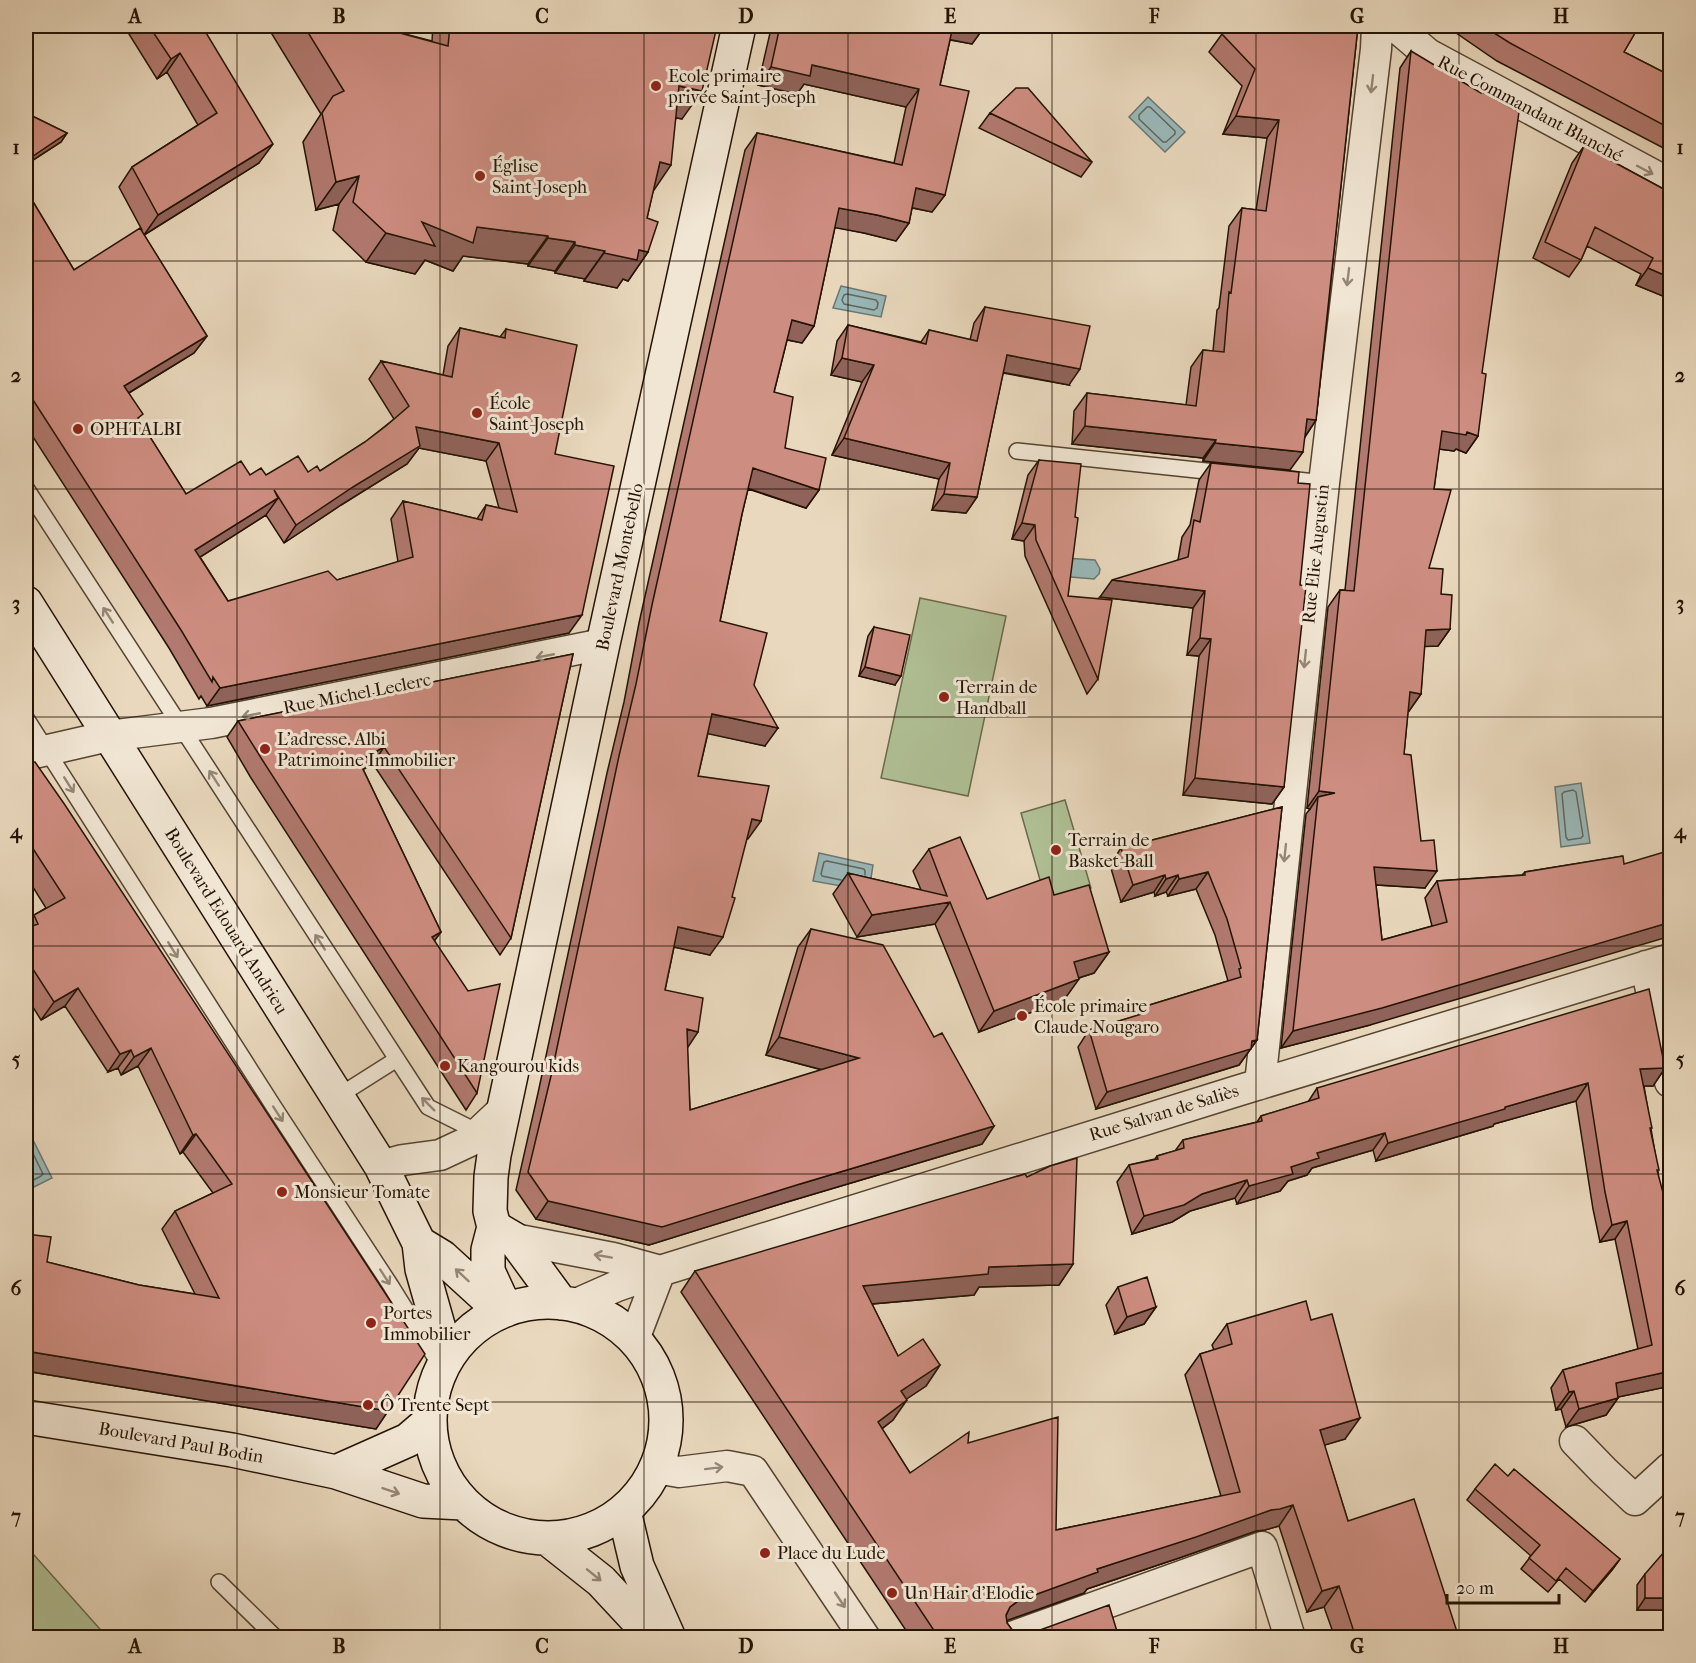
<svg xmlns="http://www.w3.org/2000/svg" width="1696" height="1663" font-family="'IM FELL French Canon',serif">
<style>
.green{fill:#b0c096;stroke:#6a6a4d;stroke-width:1.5}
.water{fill:#9ab8b9;stroke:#6b7671;stroke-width:1.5}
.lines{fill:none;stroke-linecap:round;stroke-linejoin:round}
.shore{stroke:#5f665e;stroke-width:1.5}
.service-casing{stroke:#554432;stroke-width:18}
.minor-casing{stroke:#554432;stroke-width:33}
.secondary-casing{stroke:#241304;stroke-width:36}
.service{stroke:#f1e6d4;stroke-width:15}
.minor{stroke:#f1e6d4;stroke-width:30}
.secondary{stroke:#f1e6d4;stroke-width:33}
.wall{fill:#b1796f;stroke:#241304;stroke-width:1.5;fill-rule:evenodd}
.shaded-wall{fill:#90635a;stroke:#241304;stroke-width:1.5}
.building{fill:#ce8d81;stroke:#241304;stroke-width:1.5;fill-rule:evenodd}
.oneway{stroke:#958776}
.grid{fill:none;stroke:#241304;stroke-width:1.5;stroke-opacity:0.55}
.poi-dot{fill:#8f2418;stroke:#f1e6d4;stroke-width:2}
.labels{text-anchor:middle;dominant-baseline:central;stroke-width:6;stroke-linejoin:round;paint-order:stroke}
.poi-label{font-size:18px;fill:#241304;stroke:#f1e6d4;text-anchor:start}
.street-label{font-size:18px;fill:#241304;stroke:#f1e6d4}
.neatline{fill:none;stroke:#241304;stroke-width:2}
.grid-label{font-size:20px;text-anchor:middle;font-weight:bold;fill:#241304}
</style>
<rect width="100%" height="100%" fill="#e9d8bd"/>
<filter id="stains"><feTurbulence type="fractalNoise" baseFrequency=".00333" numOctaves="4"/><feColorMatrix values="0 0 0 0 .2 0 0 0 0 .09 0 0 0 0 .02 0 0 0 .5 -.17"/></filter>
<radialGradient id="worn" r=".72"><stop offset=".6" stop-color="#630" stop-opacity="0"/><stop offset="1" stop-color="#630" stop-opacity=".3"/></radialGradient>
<path class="green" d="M920 598 1006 616 968 796 881 778Z
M1065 800 1091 888 1046 901 1021 813Z
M26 1546 107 1637H26Z"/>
<path class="water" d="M1148 97 1185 132 1165 152 1129 117Z
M841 286 886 296 881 317 833 308Z
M1049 557 1095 560 1100 569 1099 574 1094 579 1047 575Z
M1581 783 1590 843 1561 847 1555 787Z
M819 853 873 865 869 891 813 881Z
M26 1128H27L52 1178 26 1191Z"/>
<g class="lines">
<path class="shore" d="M1147 107H1150L1175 131V134L1166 142H1163L1139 119V115Z
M847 294 876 300 878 303 877 308 874 310 844 304 842 300 844 295Z
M1573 790 1576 792 1583 836 1581 838 1568 840 1566 837 1562 794 1564 792Z
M841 880 822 876 821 874 824 862 827 861 864 869 865 871V875
M26 1139 43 1174 41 1176 26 1184"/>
<g class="service-casing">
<path id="service" d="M1017 451 1225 473
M1279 478 1324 483
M26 488 428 1107 478 1132
M26 718 274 1107 391 1286 435 1357
M337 1097 397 1059
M219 1582 276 1638"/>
</g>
<g class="minor-casing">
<path id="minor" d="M1395 26 1428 54 1670 184
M26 755 109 736 211 723 603 644
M1646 966 1670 1082
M1260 1084 1324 483 1376 49 1377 26
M381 1166 403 1160 440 1155 470 1141 505 1108
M514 1239 613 1258 660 1271
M574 1305 617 1286 660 1271 1237 1091 1670 959
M634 1339 660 1271
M1575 1441 1604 1471 1635 1500 1670 1468
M656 1468 679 1472 727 1466 753 1471 865 1638
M1009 1638 1262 1547 1290 1638"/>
</g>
<g class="secondary-casing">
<path id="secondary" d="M26 603 381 1166 419 1243 422 1269 447 1357
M494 1227 514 1239 561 1303
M419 1243 442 1257 500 1310
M430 1420a118 118 0 1 1 236 0a118 118 0 1 1-236 0Z
M506 1310 488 1271V1250L494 1227 490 1211 491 1177 494 1155 603 644 739 26
M26 1417 232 1450 336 1472 423 1501 463 1503
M336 1472 408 1440 429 1422
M624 1511 637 1566 669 1638
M548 1539 601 1581 654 1638"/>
</g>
<use href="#service" class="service"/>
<use href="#minor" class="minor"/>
<use href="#secondary" class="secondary"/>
</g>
<path class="wall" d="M106 26H210L204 31 259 163 144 235 207 336 194 353 129 393 139 420 186 494 250 475H266L320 471 365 442 394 419 369 379 381 361 443 375 448 346 460 328 500 337 506 329 555 454 569 633 207 706 201 696 199 699 169 648 26 426V190L74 270 142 230 119 187 132 167 198 125 167 72 157 79 124 26 109 32ZM419 448 486 461 499 508 486 505 477 519 403 501 391 519 398 562 337 580 228 601 200 557 266 515 284 543 341 505 407 464Z
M267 26H374L432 41 433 26H717L682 119 676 118 653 191 647 218 648 252 628 281 623 279 617 288 584 281 585 279 555 273V271L528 266V264L463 256 453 271 425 260 415 274 366 262 333 230 339 204 316 210 303 142 321 114Z
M775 26H818L825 27V26H985L972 44 950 40 940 85 945 195 932 212 912 208 909 223 896 241 864 233 835 227 814 326 802 343 787 340 774 392 785 448 819 490 806 508 748 489 742 514 720 621 754 685 765 746 708 733 698 776 748 839 747 838 710 955 674 947 665 990 687 1047 690 1110 822 1070 766 1055 798 947 811 929 934 1037 994 1126 982 1144 787 1202 649 1245 536 1219 516 1190 538 1093 607 773 624 702 639 623 745 150 757 133 894 163 906 107 804 84 797 94 758 85 770 33Z
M1229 26H1358L1316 420 1305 437 1290 470 1203 461V458L1072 444 1074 411 1087 393 1186 405 1191 367 1203 350 1213 351 1217 310 1219 308 1229 226 1242 208 1256 210 1267 138 1223 134 1242 86 1209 52 1222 34 1230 26Z
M1446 26H1639L1624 52 1671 76V152L1497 61Z
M1411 51 1482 373 1478 436 1466 453 1456 449 1454 451 1439 449 1434 489 1429 568 1441 594 1450 629 1438 646H1424L1421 694 1409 711 1408 710 1404 754 1425 888 1376 885 1382 940 1432 926 1425 898 1437 881 1522 875 1525 872 1623 856 1370 1025 1281 1048 1306 814 1310 809 1307 808 1328 607 1340 590H1345L1400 68Z
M26 113 67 133 61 142 27 164 26 162Z
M990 113 1092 162 1081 177 979 128Z
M1584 146 1671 193 1670 299 1636 285 1641 274 1587 246 1581 260 1569 277 1533 258 1572 163Z
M985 307 1069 385 1003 373 977 497 966 513 932 510 939 479 832 455 862 382 831 375 837 341 848 325 921 342 929 330 970 340 974 323Z
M1039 460 1075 517 1068 596 1098 679 1087 694 1025 556 1024 541 1012 539 1028 475Z
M1211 463 1298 483 1300 585 1284 787 1272 804 1183 795 1199 656 1187 655 1193 608 1100 597 1178 560 1182 537 1190 525 1199 480Z
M874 627 895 685 859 676 868 636Z
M573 654 511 938 500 955 373 764 363 769 441 932 434 941 477 1093 466 1110 251 778 227 737 238 721Z
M26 749 388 1411 376 1429 26 1371V1234L47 1262 139 1285 195 1294 162 1229 175 1211 213 1193 183 1152 180 1154 138 1066 121 1075 118 1068 108 1072 65 1006 41 1020 26 996V927L34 915 46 908 26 876Z
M1282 807 1257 1040 1239 1065 1096 1109 1078 1047 1089 1030 1136 1016 1143 1007 1228 981 1215 935 1196 889 1168 896 1166 892 1155 896 1154 892 1121 902 1110 865 1121 848Z
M929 849 987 899 1054 895 1109 952 1094 973 1079 978 1064 1000 979 1032 935 924 857 937 833 894 848 873 921 890 913 871Z
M1665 1068 1653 1086H1644L1658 1171 1671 1386 1618 1397V1398L1606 1415 1566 1427 1561 1409 1556 1410 1551 1388 1563 1370 1638 1349 1615 1239 1600 1242 1593 1209 1576 1101 1494 1124 1493 1126 1376 1161 1373 1150 1312 1168 1307 1175 1288 1181 1280 1191 1237 1204 1235 1198 1190 1211 1172 1222 1132 1234 1117 1182 1129 1165 1155 1159 1157 1156 1175 1151 1183 1140 1257 1122 1261 1116 1308 1102 1317 1088Z
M1073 1264 1059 1285 979 1287 974 1295 872 1304 898 1356 940 1365 926 1386 906 1399 893 1420 882 1429 910 1473 968 1443 1056 1530 1221 1496 1185 1375 1200 1354 1214 1350 1212 1345 1227 1324 1345 1439 1324 1445 1348 1521 1459 1638H1335L1324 1607 1307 1612 1279 1526 1265 1530 1256 1531 1182 1557 1087 1589 1084 1593 1007 1620V1623L1013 1631 1021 1634 1119 1638H911L681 1292 695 1271Z
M1118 1287 1156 1307 1144 1324 1115 1334 1106 1305Z
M1508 1476 1620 1559 1612 1570 1585 1602 1559 1579 1548 1592 1521 1569 1531 1556 1467 1500 1475 1489Z
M1645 1574 1671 1610H1637V1585Z"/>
<path class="shaded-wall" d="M113 26H124L109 32Z
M202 26H210L187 45Z
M951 26H985L972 44 942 38Z
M180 53 167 72 157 79 171 59Z
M812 65 919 89 906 107 804 84 797 94 758 85 771 67Z
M679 86 702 91 682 119 659 114Z
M1236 116 1279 120 1267 138 1223 134Z
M67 133 61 142 27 164 33 156Z
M273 144 259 163 144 235 158 215Z
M660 162 671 165 652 193Z
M359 176 339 204 316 210 336 182Z
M916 188 945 195 932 212 904 206Z
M839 208 877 215 909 223 896 241 864 233 826 226Z
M422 222 477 227 548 236 528 264 463 256 453 271 425 260 415 274 366 262 386 233Z
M548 238 575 242 555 271 528 266Z
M575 245 605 251 585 279 555 273Z
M639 250 648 252 628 281 623 279 617 288 584 281 604 253Z
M1648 268 1671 278 1670 299 1636 285Z
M792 320 814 326 802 343 779 338Z
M207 336 194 353 112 403 124 386Z
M1007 355 1080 369 1069 385 996 371Z
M842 358 874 365 862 382 831 375Z
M1307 419 1316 420 1304 438Z
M1085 426 1216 440 1203 458 1072 444Z
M416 427 499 443 486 461 419 448 407 464 341 505 284 543 296 525Z
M1442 431 1467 432 1478 436 1466 453 1456 449 1454 451 1430 448Z
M844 438 950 463 939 479 832 455Z
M1215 443 1303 452 1290 470 1203 461Z
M753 468 819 490 806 508 741 486Z
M944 494 977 497 966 513 932 510Z
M278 498 266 515 183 568 195 550Z
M1022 523 1035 525 1024 541 1012 539Z
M1112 580 1205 591 1193 608 1100 597Z
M582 615 569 633 207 706 220 688Z
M1450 629 1438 646 1414 647 1426 630Z
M1200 638 1211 639 1199 656 1187 655Z
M865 667 901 676 895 685 859 676Z
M1410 692 1421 694 1409 711 1398 709Z
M712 714 778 728 765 746 700 732Z
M384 747 373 764 348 778 359 761Z
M1195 778 1284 787 1272 804 1183 795Z
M1319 791 1335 793 1318 797 1310 809 1307 808Z
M752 819 761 821 748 839 739 837Z
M32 847 26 856V851Z
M1374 867 1437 871 1425 888 1362 884Z
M1208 872 1196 889 1168 896 1179 879Z
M1165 875 1154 892 1121 902 1133 885Z
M1178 875 1166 892 1155 896 1166 879Z
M950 902 935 924 857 937 872 915Z
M1671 922V936L1370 1025 1281 1048 1293 1031Z
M678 927 723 937 710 955 665 945Z
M441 932 429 948 432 937Z
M1109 952 1094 973 1059 984 1074 962Z
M1079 979 1064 1000 979 1032 994 1011Z
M78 988 65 1006 41 1020 54 1002Z
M687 1029 698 1032 686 1050Z
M779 1037 859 1058 846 1076 766 1055Z
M1257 1040 1239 1065 1096 1109 1107 1092Z
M151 1048 138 1066 121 1075 134 1057Z
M131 1050 118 1068 108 1072 120 1054Z
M1665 1068 1653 1086H1628L1640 1069Z
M1588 1083 1576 1101 1494 1124 1493 1126 1376 1161 1388 1143 1505 1107Z
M994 1126 982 1144 787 1202 649 1245 536 1219 548 1201 800 1184Z
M1385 1133 1373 1150 1312 1168 1307 1175 1288 1181 1280 1191 1237 1204 1249 1186 1291 1167 1317 1153Z
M196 1134 183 1152 180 1154 193 1135Z
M1247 1180 1235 1198 1190 1211 1172 1222 1132 1234 1144 1216 1202 1194Z
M1627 1221 1615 1239 1600 1242 1612 1225Z
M1073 1264 1059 1285 979 1287 974 1295 848 1306 863 1286 989 1267Z
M1156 1307 1144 1324 1115 1334 1127 1317Z
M26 1351 388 1411 376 1429 26 1371Z
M940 1365 926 1386 887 1412 901 1391Z
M1671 1371V1386L1604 1400 1616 1383Z
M1574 1391 1561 1409 1556 1410 1569 1392Z
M1618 1398 1606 1415 1566 1427 1579 1409Z
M907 1400 893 1420 863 1443 878 1422Z
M1360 1418 1345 1439 1305 1451 1320 1430Z
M1293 1505 1279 1526 1265 1530 1256 1531 1182 1557 1087 1589 1084 1593 1003 1622 1010 1607 1018 1601 1097 1569 1271 1510Z
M1620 1559 1612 1570 1585 1602 1593 1591Z
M1339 1586 1324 1607 1307 1612 1322 1591Z
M1645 1598H1671V1610H1637Z"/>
<path class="building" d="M149 26H202L273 144 158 215 132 167 217 113 180 53 171 59Z
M304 26H374L448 46 450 26H717L702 91 679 86 671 165 660 162 647 218 658 222 648 252 639 250 637 260 604 253 605 251 575 245V242L548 238V236L477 227 473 243 422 222 435 246 386 233 353 202 359 176 336 182 322 113 333 96 344 91Z
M780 26H818L833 30 834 26H953L940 85 969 91 945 195 916 188 909 223 877 215 839 208 814 326 792 320 774 392 793 397 785 448 826 458 819 490 753 468 742 514 720 621 767 633 754 685 778 728 712 714 698 776 769 786 761 821 752 819 732 897 735 898 723 937 678 927 665 990 703 998 698 1032 687 1029 690 1110 859 1058 779 1037 811 929 883 945 934 1037 942 1033 994 1126 800 1184 662 1227 548 1201 528 1172 551 1076 619 756 636 684 652 605 757 133 902 165 919 89 812 65 810 76 771 67Z
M1231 26H1358L1316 420 1307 419 1303 452 1215 443 1216 440 1085 426 1087 393 1196 406 1203 350 1224 352 1229 292 1231 293 1242 208 1266 211 1279 120 1236 116 1255 69 1222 34Z
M1483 26H1639L1624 52 1671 76V129L1510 43Z
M1411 51 1481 93 1482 92 1519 112 1482 373 1486 374 1478 436 1467 432 1466 435 1442 431 1434 489 1451 490 1429 568 1443 569 1441 594 1452 595 1450 629 1426 630 1421 694 1410 692 1404 754 1411 755 1421 841 1434 840 1437 871 1374 867 1382 940 1447 922 1437 881 1525 875V872L1623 856 1624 864 1671 850V922L1382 1008 1293 1031 1318 797 1335 793 1319 791 1340 590 1354 591Z
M1016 88H1028L1092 162 990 113Z
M26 113 67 133 33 156 26 143Z
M1584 146 1671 193V278L1648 268 1653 258 1595 227 1581 260 1545 242Z
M26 190 74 270 140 228 207 336 124 386 143 414 138 418 186 494 241 461 250 475 261 468 266 475 298 456 308 472 317 466 320 471 365 442 386 426 409 406 381 361 452 377 460 328 505 338 506 329 577 345 555 454 614 466 582 615 220 688 213 677 212 682 181 630 26 389ZM416 427 499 443 517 512 486 505 482 520 403 501 413 557 337 580 328 571 228 601 195 550 278 498 274 490 296 525 353 487 420 446Z
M985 307 1090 326 1080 369 1007 355 977 497 944 494 950 463 844 438 874 365 842 358 848 325 926 344 929 330 977 341Z
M1039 460 1081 464 1075 517 1078 518 1068 596 1112 600 1098 679 1036 540 1035 525 1022 523Z
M1211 463 1299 472 1298 483 1310 484 1300 585 1306 586 1284 787 1195 778 1211 639 1200 638 1205 591 1112 580 1188 557 1194 520 1200 522Z
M874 627 910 635 901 676 865 667Z
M573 654 511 938 384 747 359 761 441 932 432 937 468 991 500 984 477 1093 263 761 238 721Z
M26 749 33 762H35L65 805 425 1354 388 1411 26 1351V1234L51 1237 47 1262 139 1285 219 1298 175 1211 232 1184 196 1134 193 1135 151 1048 134 1057 131 1050 120 1054 78 988 54 1002 29 963 26 949V928L38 924 34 915 65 898 32 847 26 851Z
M1282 807 1257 1040 1252 1041 1251 1049 1107 1092 1089 1030 1145 1013 1143 1007 1241 977 1239 969 1241 968 1227 919 1208 872 1179 879 1178 875 1166 879 1165 875 1133 885 1121 848Z
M960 837 987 899 1049 877 1054 895 1089 885 1109 952 1074 962 1079 979 994 1011 950 902 872 915 848 873 947 896 929 849Z
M1649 989 1665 1068 1640 1069 1652 1128H1650L1659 1170H1657L1671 1223V1371L1616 1383 1618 1398 1579 1409 1574 1391 1569 1392 1563 1370 1652 1345 1627 1221 1612 1225 1605 1192 1588 1083 1505 1107V1109L1388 1143 1385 1133 1317 1153 1319 1158 1291 1167 1293 1174 1249 1186 1247 1180 1202 1194 1184 1205 1144 1216 1129 1165 1158 1159 1157 1156 1184 1148 1183 1140 1262 1121 1261 1116 1319 1098 1317 1088Z
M1077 1158 1073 1264 989 1267 988 1274 863 1286 898 1356 923 1339 940 1365 901 1391 907 1400 878 1422 910 1473 969 1432 968 1443 1058 1417 1056 1530 1240 1492 1200 1354 1232 1344 1227 1324 1306 1301 1311 1320 1332 1314 1360 1418 1320 1430 1348 1521 1414 1499 1459 1638H1356L1339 1586 1322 1591 1293 1505 1280 1509 1271 1510 1196 1537 1097 1569 1098 1572 1018 1601 1010 1607 1006 1615 1007 1623 1013 1631 1021 1634H1029L1109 1605 1119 1638H939L695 1271 1025 1174 1027 1177 1050 1166Z
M1147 1277 1156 1307 1127 1317 1118 1287Z
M1495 1464 1508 1476 1514 1469 1620 1559 1593 1591 1566 1568 1556 1581 1529 1558 1540 1545 1475 1489Z
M1671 1544V1598H1645V1574Z
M1136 1632 1138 1638H1122Z"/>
<defs><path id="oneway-shaft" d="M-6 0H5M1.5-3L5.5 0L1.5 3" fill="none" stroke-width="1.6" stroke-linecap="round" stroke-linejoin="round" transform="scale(1.5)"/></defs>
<g class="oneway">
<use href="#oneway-shaft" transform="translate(1372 84) rotate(97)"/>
<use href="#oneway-shaft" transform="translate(1645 170) rotate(28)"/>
<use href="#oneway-shaft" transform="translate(1348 277) rotate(97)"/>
<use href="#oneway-shaft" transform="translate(108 615) rotate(-123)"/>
<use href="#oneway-shaft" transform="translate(545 656) rotate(169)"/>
<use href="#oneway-shaft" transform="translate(1305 659) rotate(96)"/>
<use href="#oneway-shaft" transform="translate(251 715) rotate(169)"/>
<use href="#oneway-shaft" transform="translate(214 778) rotate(-123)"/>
<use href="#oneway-shaft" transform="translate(69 785) rotate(58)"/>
<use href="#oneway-shaft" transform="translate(1285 853) rotate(96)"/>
<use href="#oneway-shaft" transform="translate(320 942) rotate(-123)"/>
<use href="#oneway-shaft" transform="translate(173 950) rotate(58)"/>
<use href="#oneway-shaft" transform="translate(428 1104) rotate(-135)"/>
<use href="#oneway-shaft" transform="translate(278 1114) rotate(57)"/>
<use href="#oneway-shaft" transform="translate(603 1256) rotate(-170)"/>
<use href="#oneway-shaft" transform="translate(462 1275) rotate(-137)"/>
<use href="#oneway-shaft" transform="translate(385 1277) rotate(57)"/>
<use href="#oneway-shaft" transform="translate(714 1468) rotate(-7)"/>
<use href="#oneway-shaft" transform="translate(391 1491) rotate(19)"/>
<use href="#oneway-shaft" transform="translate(594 1575) rotate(39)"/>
<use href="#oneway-shaft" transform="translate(840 1600) rotate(56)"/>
</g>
<path class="grid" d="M237 26V1638M440 26V1638M644 26V1638M848 26V1638M1052 26V1638M1256 26V1638M1459 26V1638M26 261H1670M26 489H1670M26 717H1670M26 946H1670M26 1174H1670M26 1402H1670"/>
<g class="poi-dot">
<circle cx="656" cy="86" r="6"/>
<circle cx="480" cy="176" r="6"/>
<circle cx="477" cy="413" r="6"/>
<circle cx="78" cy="429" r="6"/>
<circle cx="944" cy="697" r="6"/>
<circle cx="265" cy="749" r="6"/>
<circle cx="1056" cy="850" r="6"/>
<circle cx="1022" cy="1016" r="6"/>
<circle cx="445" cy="1066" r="6"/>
<circle cx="282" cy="1192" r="6"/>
<circle cx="371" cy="1323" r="6"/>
<circle cx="368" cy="1405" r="6"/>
<circle cx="765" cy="1553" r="6"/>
<circle cx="892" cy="1593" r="6"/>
</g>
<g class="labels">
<g class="poi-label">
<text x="668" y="76">Ecole primaire<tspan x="668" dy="21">privée Saint-Joseph</tspan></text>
<text x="492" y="166">Église<tspan x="492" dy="21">Saint-Joseph</tspan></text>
<text x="489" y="403">École<tspan x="489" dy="21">Saint-Joseph</tspan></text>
<text x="90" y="429">OPHTALBI</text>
<text x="956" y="687">Terrain de<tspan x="956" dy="21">Handball</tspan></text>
<text x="277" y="739">L'adresse. Albi<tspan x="277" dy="21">Patrimoine Immobilier</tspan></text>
<text x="1068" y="840">Terrain de<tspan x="1068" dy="21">Basket-Ball</tspan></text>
<text x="1034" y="1006">École primaire<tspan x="1034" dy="21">Claude Nougaro</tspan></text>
<text x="457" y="1066">Kangourou kids</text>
<text x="294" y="1192">Monsieur Tomate</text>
<text x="383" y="1313">Portes<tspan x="383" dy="21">Immobilier</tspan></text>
<text x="380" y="1405">Ô Trente Sept</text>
<text x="777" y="1553">Place du Lude</text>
<text x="904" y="1593">Un Hair d'Elodie</text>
</g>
<g class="street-label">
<text transform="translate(1530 109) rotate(28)">Rue Commandant Blanché</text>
<text transform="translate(1316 554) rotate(-84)">Rue Elie Augustin</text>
<text transform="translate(620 567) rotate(-78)">Boulevard Montebello</text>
<text transform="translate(357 694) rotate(-11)">Rue Michel Leclerc</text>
<text transform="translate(226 921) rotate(58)">Boulevard Edouard Andrieu</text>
<text transform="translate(1164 1113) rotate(-17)">Rue Salvan de Saliès</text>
<text transform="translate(181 1443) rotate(10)">Boulevard Paul Bodin</text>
</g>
</g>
<rect width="1696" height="1663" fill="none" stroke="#e9d8bd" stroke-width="66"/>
<path d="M1447 1594v9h112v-9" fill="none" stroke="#241304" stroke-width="3"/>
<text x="1456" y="1594" font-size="18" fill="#241304" stroke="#f1e6d4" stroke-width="4.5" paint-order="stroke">20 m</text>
<rect x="33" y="33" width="1630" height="1597" class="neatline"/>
<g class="grid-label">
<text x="135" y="23">A</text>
<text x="339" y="23">B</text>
<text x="542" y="23">C</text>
<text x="746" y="23">D</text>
<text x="950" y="23">E</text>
<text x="1154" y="23">F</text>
<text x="1357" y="23">G</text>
<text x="1561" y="23">H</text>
<text x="16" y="154">1</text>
<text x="1680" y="154">1</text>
<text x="16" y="382">2</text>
<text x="1680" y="382">2</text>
<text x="16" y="610">3</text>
<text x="1680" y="610">3</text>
<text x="16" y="838">4</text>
<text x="1680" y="838">4</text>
<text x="16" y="1066">5</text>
<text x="1680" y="1066">5</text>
<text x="16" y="1295">6</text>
<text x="1680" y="1295">6</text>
<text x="16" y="1523">7</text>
<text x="1680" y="1523">7</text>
<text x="135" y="1653">A</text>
<text x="339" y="1653">B</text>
<text x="542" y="1653">C</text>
<text x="746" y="1653">D</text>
<text x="950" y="1653">E</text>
<text x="1154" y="1653">F</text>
<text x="1357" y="1653">G</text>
<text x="1561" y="1653">H</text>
</g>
<rect width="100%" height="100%" filter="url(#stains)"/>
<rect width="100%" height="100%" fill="url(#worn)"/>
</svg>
